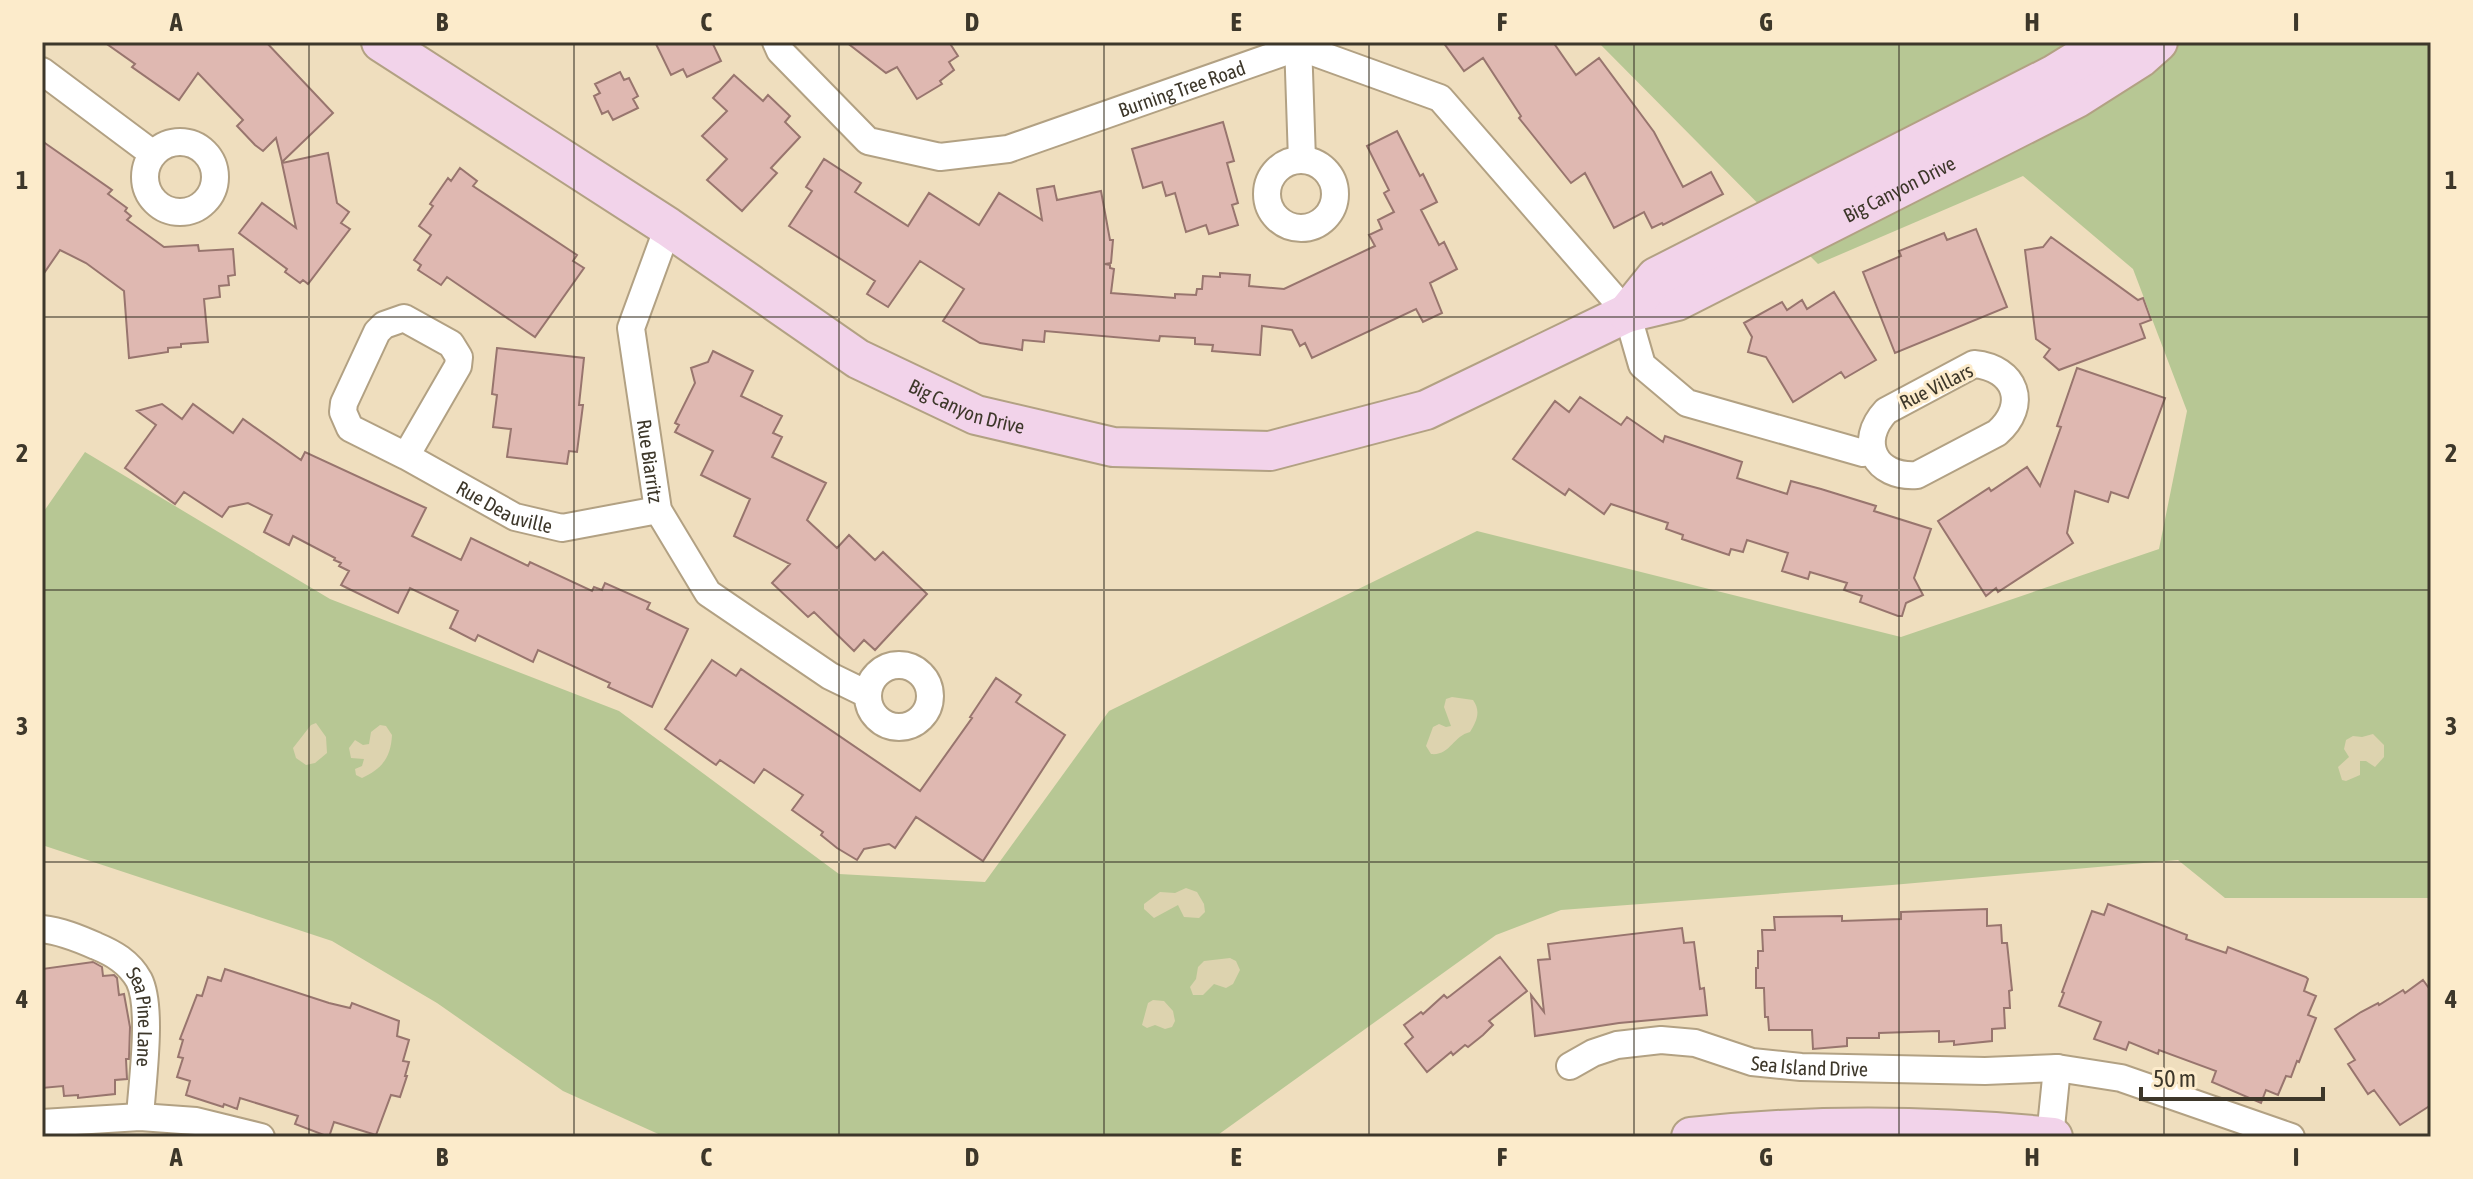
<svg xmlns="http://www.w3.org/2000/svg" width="2473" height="1179" font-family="'Asap Condensed',sans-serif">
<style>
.green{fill:#b7c794}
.sand{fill:#ddd3af}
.building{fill:#dfb8b1;stroke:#98756e;stroke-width:2}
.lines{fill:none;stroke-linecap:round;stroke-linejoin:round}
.street-casing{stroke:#b2a183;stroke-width:30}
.secondary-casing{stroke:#b2a183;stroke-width:42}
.street{stroke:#fff;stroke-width:26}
.secondary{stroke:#f2d3ea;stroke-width:38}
.grid{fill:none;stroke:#3d372a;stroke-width:2;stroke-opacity:0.55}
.labels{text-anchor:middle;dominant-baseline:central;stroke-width:6;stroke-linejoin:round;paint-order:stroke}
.street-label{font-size:20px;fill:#3d372a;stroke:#fcebcb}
.neatline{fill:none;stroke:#3d372a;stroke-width:3}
.grid-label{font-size:26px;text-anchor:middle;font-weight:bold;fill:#3d372a}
</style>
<rect width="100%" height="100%" fill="#efdebe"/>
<path class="green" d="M1598 42H2431V898H2225L2178 860 1892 885 1561 910 1496 935 1215 1137H665L563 1091 437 1003 332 941 42 845V514L85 452 330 599 619 711 839 874 985 882 1109 711 1477 531 1901 637 2159 549 2187 411 2133 269 2023 176 1818 264Z"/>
<path class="sand" d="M1452 697 1473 700C1481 711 1477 721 1470 732 1453 736 1450 756 1431 754L1426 746 1433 727 1439 724 1446 727 1451 726 1444 707 1446 699Z
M316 723 326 737 327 753 315 763 306 765 296 758 293 748 311 725Z
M380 725 386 726 392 735C391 757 382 769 362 778L356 775 355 769 362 766 364 759 351 758 349 748 355 740 363 745 369 744 371 732Z
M2373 734 2384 745V757L2375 767 2366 761H2360V775L2346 781 2342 780 2338 767 2349 757 2344 749 2346 740 2353 736 2362 737Z
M1186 888 1197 892 1204 904 1205 912 1199 918 1184 917 1178 905 1154 918 1144 909V904L1160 892 1175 893Z
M1230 958 1236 961 1240 970 1233 984 1226 988 1214 984 1203 995H1193L1190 987 1196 979 1198 967 1204 961Z
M1153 1000 1164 1001 1173 1011 1175 1021 1172 1027 1165 1029 1155 1025 1147 1028 1142 1025 1148 1003Z"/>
<path class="building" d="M104 42H266L333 113 282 162 276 138 263 151 255 145 237 126 243 120 198 73 179 100 132 67 135 64Z
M655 42H712L721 61 687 77 683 69 671 75Z
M846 42H949L958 56 949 62 954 70 940 81 942 84 917 99 897 67 886 73Z
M1443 42H1553L1576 75 1599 58 1654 132 1683 187 1711 172 1723 194 1663 225 1662 223 1652 228 1644 212 1614 228 1585 173 1571 183 1519 118 1521 116 1483 58 1464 71Z
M620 72 624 80 629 78 638 96 633 99 638 108 613 120 608 111 602 114 594 96 600 93 595 84Z
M734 75 763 101 768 95 790 116 785 122 800 137 771 168 777 173 742 211 707 180 727 159 702 136 727 111 713 98Z
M1223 122 1234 161 1227 163 1238 203 1232 205 1238 225 1209 234 1206 225 1186 232 1175 193 1166 196 1162 182 1143 188 1132 149Z
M1397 131 1420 176 1423 174 1437 202 1421 210 1439 245 1444 242 1457 269 1430 283 1442 313 1423 322 1416 309 1312 358 1305 343 1300 346 1292 330 1262 326 1260 355 1212 351 1213 345 1195 344V338L1160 336 1159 341 1045 331 1044 342 1023 340 1022 350 980 343 943 321 964 289 920 261 888 307 867 294 875 281 789 226 812 191 806 187 824 159 861 183 855 192 908 226 929 193 979 225 999 193 1042 220 1037 189 1054 186 1057 200 1101 191 1110 240H1113L1111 263 1105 264 1110 265V268L1114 269 1111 293 1175 298V294L1196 295 1197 289H1202L1203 276 1220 277V273L1250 275 1249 286 1284 289 1375 246 1369 235 1382 229 1378 220 1394 212 1384 193 1389 190 1367 146Z
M42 141 112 190 108 194 127 208 125 211 131 216 127 220 164 247 198 245 199 251 233 249 235 275 228 276 229 285 219 286 220 297 204 299 208 342 181 344V347L168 348V352L129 358 124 291 86 263 60 250 42 276Z
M328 153 337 203 349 212 341 223 350 229 308 284 303 280 300 283 285 272 287 269 239 233 262 203 296 228 282 163Z
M460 168 477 181 473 186 577 255 573 261 584 268 535 337 447 277 441 285 418 270 421 265 414 260 431 235 419 226 433 206 430 204 448 178 451 181Z
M1976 229 2007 307 1895 353 1863 272 1901 256 1899 251 1944 233 1947 240Z
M2051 237 2138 300 2143 298 2151 320 2140 324 2145 338 2059 370 2044 357 2050 349 2036 339 2025 250 2043 247Z
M1834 292 1876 360 1845 378 1841 372 1793 402 1766 357 1748 352 1752 337 1744 323 1782 302 1787 310 1802 300 1807 309Z
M497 348 584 358 579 405H583L577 452 569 451 567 464 507 457 511 429 493 427 497 395 492 394Z
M713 351 753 371 741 396 782 416 773 433 782 437 772 457 826 483 807 520 837 548 849 535 875 560 883 552 927 594 875 650 864 640 854 651 814 612 808 617 772 583 790 564 734 536 750 499 701 475 713 451 675 432 679 425 675 423 695 383 691 368 708 362Z
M2077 368 2165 398 2128 498 2111 492 2108 502 2075 491 2067 533 2073 543 1998 592 1996 588 1986 596 1938 521 1989 488 1991 491 2027 467 2040 486 2061 427 2057 426Z
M1580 397 1621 425 1627 417 1663 442 1665 436 1742 462 1737 478 1787 494 1791 481 1821 489 1876 506 1874 511 1931 529 1914 578 1923 595 1906 603 1902 616H1898L1860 602 1862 596 1844 590 1847 583 1810 572 1808 579 1782 571 1788 553 1747 540 1743 552 1731 549 1729 555 1682 539 1683 535 1666 529 1668 523 1611 504 1604 514 1569 489 1565 495 1513 459 1555 401 1569 412Z
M162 404 182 419 193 404 233 433 243 419 301 460 305 452 426 508 412 536 461 560 471 538 528 566 530 562 592 591 594 587 602 590 605 583 650 603 647 609 688 629 652 707 608 687 610 683 538 650 533 662 478 635 475 641 450 628 458 611 410 588 398 613 341 585 349 571 339 566 341 563 334 560 335 558 293 536 289 545 264 532 272 515 248 503 229 507 222 517 184 492 175 504 125 468 156 425 137 411Z
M712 660 736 676 741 669 920 791 972 718 970 717 996 678 1021 695 1016 702 1065 735 983 861 916 817 895 848 889 844 864 849 857 860 837 848 821 835 823 832 792 810 803 795 764 769 754 783 720 760 716 765 665 729Z
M2108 904 2187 935 2186 939 2226 953 2228 947 2306 977 2308 979 2304 991 2316 996 2308 1015 2316 1018 2299 1062 2297 1061 2291 1077 2286 1076 2278 1095 2266 1090 2261 1103 2212 1082 2216 1071 2159 1050 2158 1054 2129 1042 2126 1050 2094 1039 2101 1022 2059 1006 2064 993 2062 992 2092 911 2104 915Z
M1987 909V926L2001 925 2002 943H2007L2012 990 2009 991 2010 1008H2004L2005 1028 1992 1029V1041L1954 1045V1041L1939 1042V1031L1879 1033V1038H1847V1046L1813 1049 1812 1030H1769L1768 1017H1765L1764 988H1756V968H1758V951H1763L1762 930H1775L1774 917 1842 916V921L1901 919V912Z
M1682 928 1684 943 1694 942 1700 989 1704 988 1707 1015 1619 1023 1535 1036 1531 995 1544 1012 1538 960 1550 959 1548 944Z
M1500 957 1527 991 1489 1021 1493 1025 1483 1035 1468 1047 1465 1045 1453 1055 1451 1052 1427 1072 1405 1044 1413 1037 1404 1025 1421 1012 1423 1014 1444 995 1447 998 1450 996Z
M93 962 102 967 103 976 114 975 117 978 119 995 124 994 130 1027 129 1059H126L127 1079 115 1080V1094L78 1098V1095L64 1096 63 1086 42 1088V969Z
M225 969 329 1003 350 1008 352 1003 399 1021 397 1036 409 1040 403 1061 409 1062 405 1076H407L400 1097 391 1095 376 1135 334 1122 329 1137 295 1124 298 1116 240 1098 237 1109 224 1104 223 1107 186 1095 190 1081 177 1077 183 1058 178 1057 183 1040 180 1039 197 995 202 996 208 977 221 981Z
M2423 980 2431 991V1105L2400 1125 2374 1090 2368 1094 2348 1064 2355 1060 2335 1029 2361 1012 2378 1003 2379 1005 2403 990 2405 993Z"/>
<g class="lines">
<g class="street-casing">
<g id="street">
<path id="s1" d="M776 42 780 51 868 141 940 157 1008 149 1299 47 1440 98 1627 313 1642 365 1687 403 1863 453 1872 449"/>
<path d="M1298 42 1302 160"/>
<path d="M42 71 153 154"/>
<circle cx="180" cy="177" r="35"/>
<circle cx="1301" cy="194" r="34"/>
<path id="s2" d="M668 227 631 328 658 510 708 593 830 676 867 694"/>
<path d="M1974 364C2016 368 2029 405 1997 433L1917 475C1875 478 1857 442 1886 411Z"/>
<path id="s3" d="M406 456 458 366 459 357 451 344 404 318 384 325 377 332 344 403 343 412 350 428 406 456 515 517 562 528 658 510"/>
<circle cx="899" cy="696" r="31"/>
<path id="s4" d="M42 929C61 931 78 938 96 946 113 953 129 962 139 980 153 1008 142 1083 140 1117"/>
<path id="s5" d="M1570 1066 1593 1053 1617 1045 1661 1040 1695 1043 1752 1062 1801 1067 1985 1071 2057 1068 2121 1078 2291 1137"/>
<path d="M42 1123 140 1117 196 1121 261 1137"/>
<path d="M2050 1137 2057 1068"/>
</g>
</g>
<g class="secondary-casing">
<g id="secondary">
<path id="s6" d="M381 42 668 227 858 359 976 415 1113 447 1270 451 1426 410 1627 313 1677 301 2077 98 2140 58 2158 42"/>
<path d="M1627 313 1656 277 2055 74 2107 42"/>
<path d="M1691 1137C1810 1124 1934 1125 2053 1137"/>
</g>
</g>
<use href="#street" class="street"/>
<use href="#secondary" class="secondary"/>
</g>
<path class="grid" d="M309 42V1137M574 42V1137M839 42V1137M1104 42V1137M1369 42V1137M1634 42V1137M1899 42V1137M2164 42V1137M42 317H2431M42 590H2431M42 862H2431"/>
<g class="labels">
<g class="street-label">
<text stroke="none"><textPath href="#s1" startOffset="462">Burning Tree Road</textPath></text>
<text stroke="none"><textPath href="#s6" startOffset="1686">Big Canyon Drive</textPath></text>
<text transform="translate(1936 386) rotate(-26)">Rue Villars</text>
<text stroke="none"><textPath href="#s6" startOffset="692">Big Canyon Drive</textPath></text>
<text stroke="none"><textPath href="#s2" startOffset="242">Rue Biarritz</textPath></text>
<text stroke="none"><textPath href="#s3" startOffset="492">Rue Deauville</textPath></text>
<text stroke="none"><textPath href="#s4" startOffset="150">Sea Pine Lane</textPath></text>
<text stroke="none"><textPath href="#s5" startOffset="248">Sea Island Drive</textPath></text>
</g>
</g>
<rect width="2473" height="1179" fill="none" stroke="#fcebcb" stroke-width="88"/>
<path d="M2141 1087v12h182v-12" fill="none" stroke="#3d372a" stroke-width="4"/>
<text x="2153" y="1087" font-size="24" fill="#3d372a" stroke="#fcebcb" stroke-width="6" paint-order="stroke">50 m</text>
<rect x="44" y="44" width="2385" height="1091" class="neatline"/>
<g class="grid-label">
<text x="176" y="31">A</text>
<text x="442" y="31">B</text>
<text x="706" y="31">C</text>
<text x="972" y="31">D</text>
<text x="1236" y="31">E</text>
<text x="1502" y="31">F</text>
<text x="1766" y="31">G</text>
<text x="2032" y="31">H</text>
<text x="2296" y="31">I</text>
<text x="22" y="189">1</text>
<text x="2451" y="189">1</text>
<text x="22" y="462">2</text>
<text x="2451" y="462">2</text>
<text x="22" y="735">3</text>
<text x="2451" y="735">3</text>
<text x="22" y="1008">4</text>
<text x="2451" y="1008">4</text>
<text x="176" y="1166">A</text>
<text x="442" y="1166">B</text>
<text x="706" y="1166">C</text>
<text x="972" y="1166">D</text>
<text x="1236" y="1166">E</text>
<text x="1502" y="1166">F</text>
<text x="1766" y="1166">G</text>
<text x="2032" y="1166">H</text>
<text x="2296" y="1166">I</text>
</g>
</svg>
